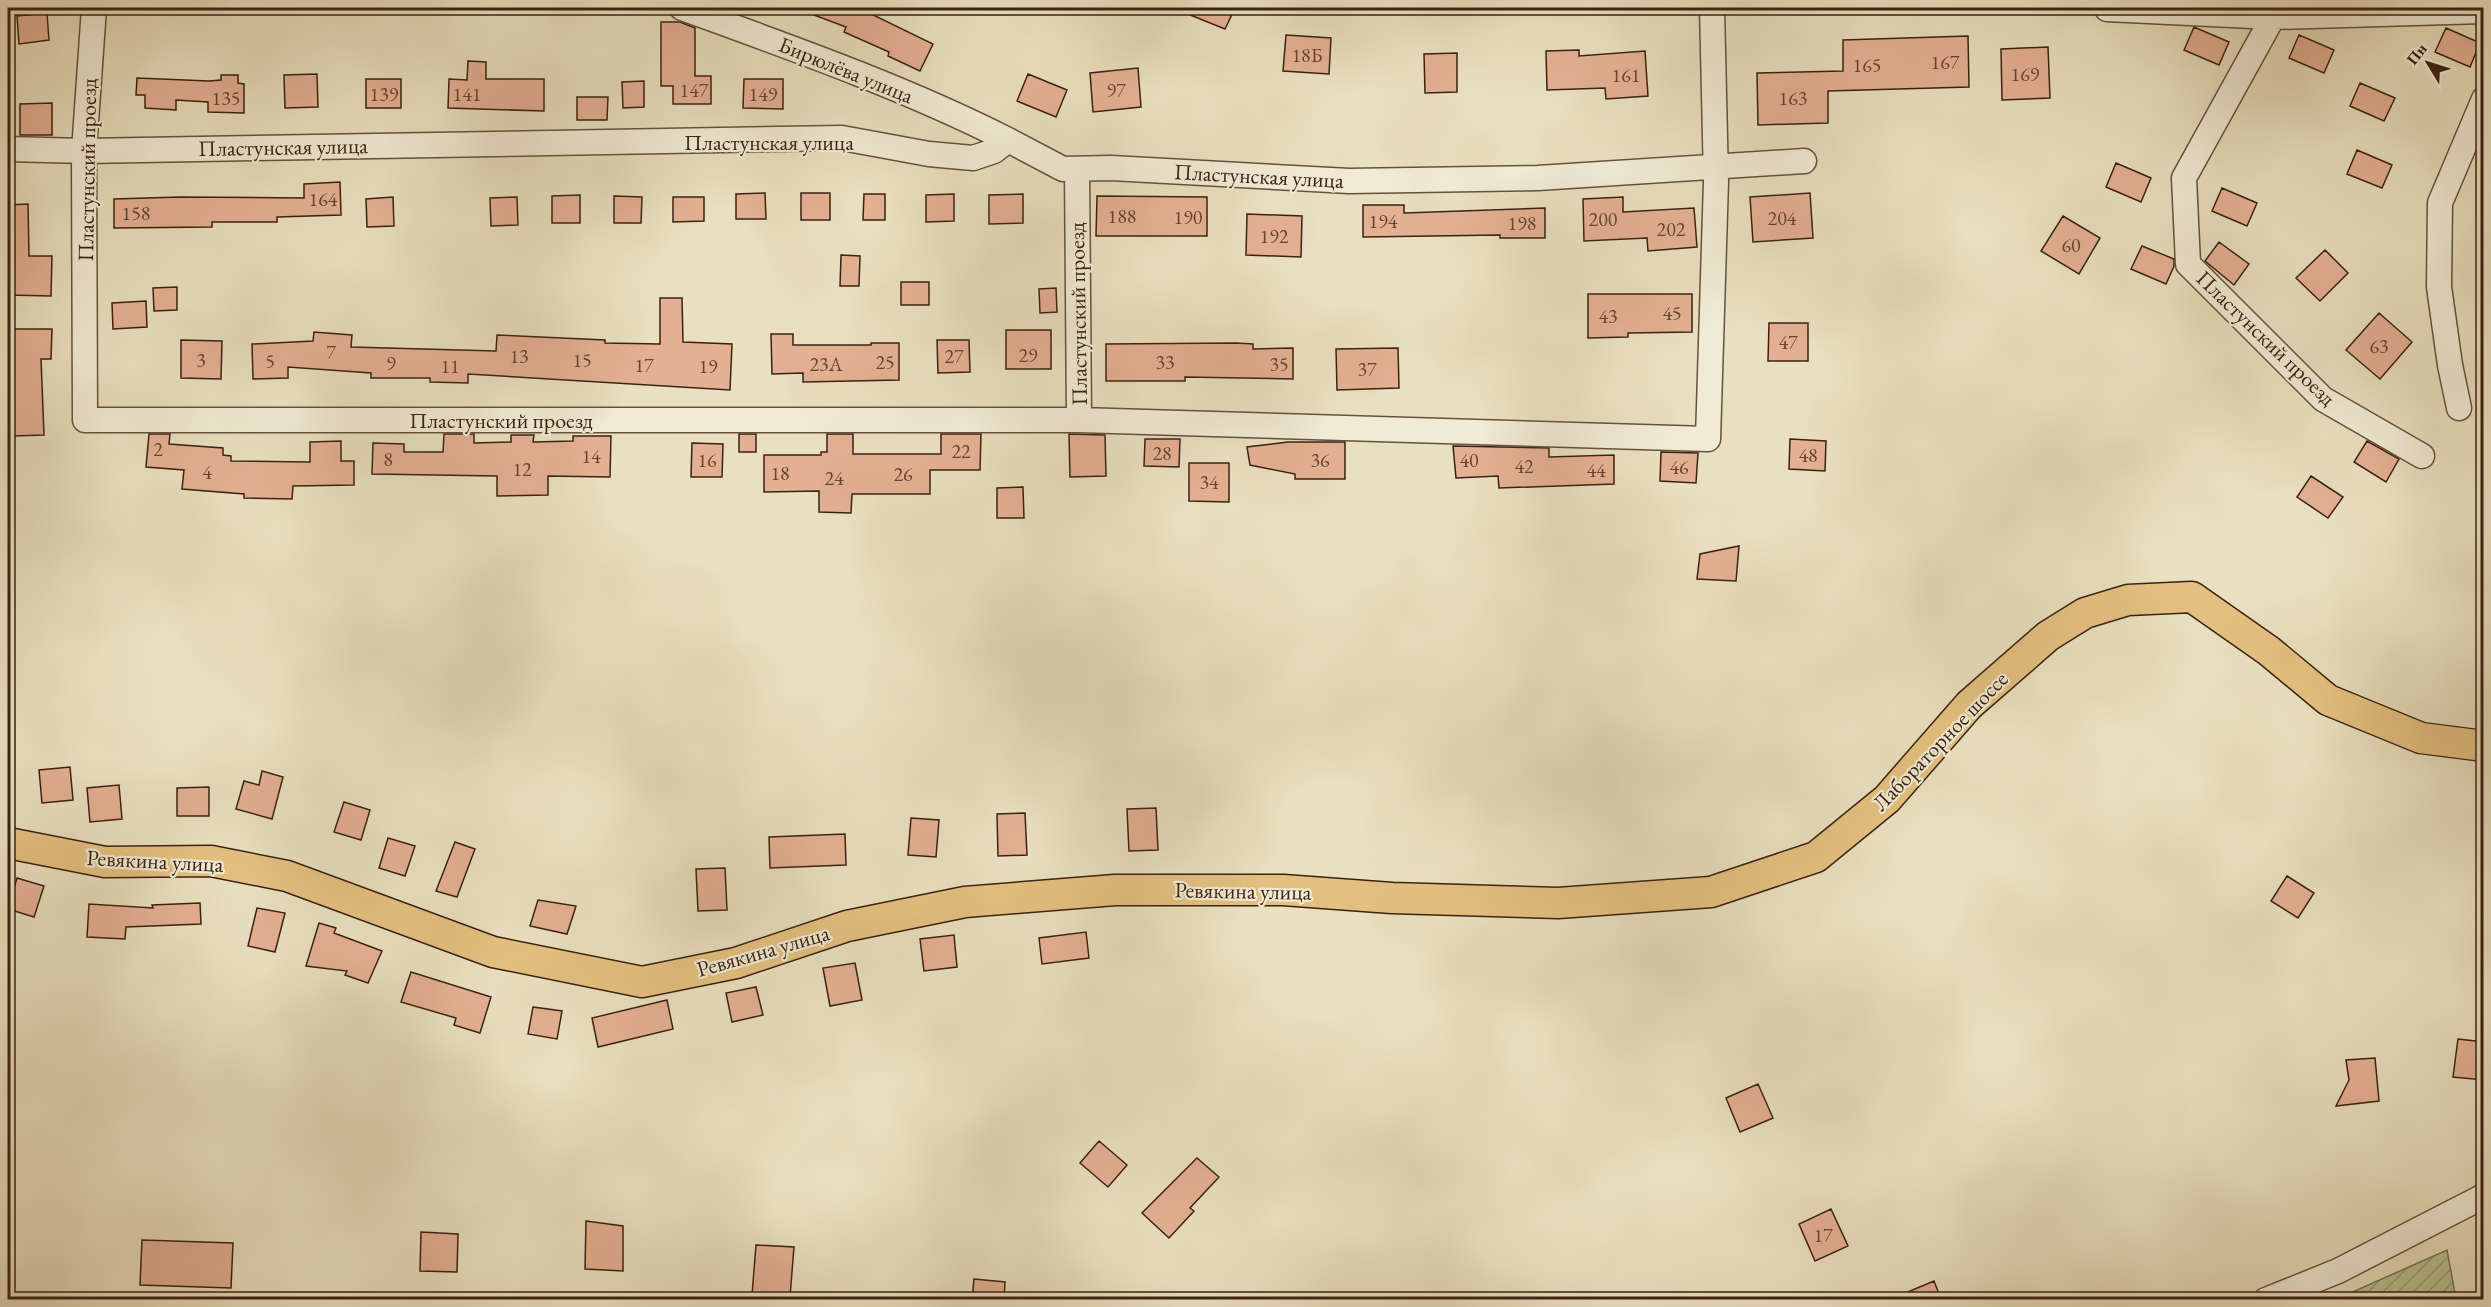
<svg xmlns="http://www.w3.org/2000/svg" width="2491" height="1307" font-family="'EB Garamond',serif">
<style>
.garden{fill:url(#garden-furrows);stroke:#7a7151;stroke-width:1.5}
.building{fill:#e4b093;stroke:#3a2112;stroke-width:1.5}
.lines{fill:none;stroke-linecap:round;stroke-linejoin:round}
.minor-casing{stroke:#66513d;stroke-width:27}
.major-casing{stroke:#3a2112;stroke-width:33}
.minor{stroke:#f1ebd5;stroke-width:24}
.major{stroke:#e4c080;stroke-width:30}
.labels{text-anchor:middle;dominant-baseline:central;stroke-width:4.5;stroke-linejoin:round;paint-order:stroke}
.number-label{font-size:20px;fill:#644532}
.street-label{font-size:22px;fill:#3a2112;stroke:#f1ebd5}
</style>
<defs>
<pattern id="garden-furrows" width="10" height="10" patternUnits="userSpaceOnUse" patternTransform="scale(1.5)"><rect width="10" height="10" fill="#b9c190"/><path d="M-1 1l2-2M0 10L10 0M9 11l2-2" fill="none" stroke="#979c74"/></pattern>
</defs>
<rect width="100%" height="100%" fill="#e9e0bf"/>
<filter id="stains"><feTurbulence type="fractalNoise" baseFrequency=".00333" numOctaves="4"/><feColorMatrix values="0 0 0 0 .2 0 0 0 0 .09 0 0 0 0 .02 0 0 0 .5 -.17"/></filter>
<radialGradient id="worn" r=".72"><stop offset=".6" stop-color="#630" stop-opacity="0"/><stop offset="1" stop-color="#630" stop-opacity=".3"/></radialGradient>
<path class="garden" d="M2447 1250 2456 1299H2337Z"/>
<path class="building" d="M798 8H859L933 44 920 71 888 56 889 52 844 32 846 27 798 9Z
M1173 8H1235L1225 29Z
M47 13 49 40 19 44 17 16Z
M661 22H680L695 28V76H711V104H673V86H661Z
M2194 27 2229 42 2219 65 2184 50Z
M2446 28 2480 43 2470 67 2435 52Z
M1286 35 1331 38 1329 74 1283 71Z
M2299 35 2334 50 2324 73 2289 58Z
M1968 36 1969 87 1828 91V123L1758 125 1757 73 1843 71V40Z
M2048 47 2050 98 2002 100 2001 49Z
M1579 50V56L1645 51 1648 96 1606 99 1605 88 1547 90 1546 51Z
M1457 53V92L1425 93 1424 54Z
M468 61 486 62V79H544V111L448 108 449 79 467 80Z
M1138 68 1141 107 1093 112 1090 73Z
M317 74 318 107 285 108 284 75Z
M1028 74 1067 90 1056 117 1017 101Z
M221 75H238V83L244 84V113L208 112V102L176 100V110L145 108V95H136L137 78 209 81 221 80Z
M366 79H401V108H366Z
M744 79H783V109L743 108Z
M644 81V107L623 108 622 82Z
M2360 83 2395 98 2384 121 2350 106Z
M577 97H608L607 120H577Z
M52 103V135H20V104Z
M2357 150 2392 165 2382 188 2347 174Z
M2116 163 2151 178 2141 202 2106 187Z
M340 182 341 215 277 217V222H212V227L114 228V199L180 197 304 198V184Z
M2222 188 2257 203 2247 226 2212 211Z
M765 193 766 219H736V194Z
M801 193H830V220H801Z
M1810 193 1813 238 1753 242 1750 197Z
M864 194H885V220H863Z
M954 194V221L926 222V195Z
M1023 194V223L989 224V195Z
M580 195V223H552V196Z
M614 196 642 197 641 223H614Z
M1097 196 1207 197V236H1096Z
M393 197 394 226 367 227 366 199Z
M517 197 518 225 491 226 490 198Z
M673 197H704V221L673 222Z
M1623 197V212L1694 208 1697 247 1648 251 1647 238 1584 241 1583 199Z
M28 204 29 256H52L51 296 8 295V205Z
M1363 205H1404V213L1545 208V238H1500V235L1363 237Z
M1247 214 1302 216 1301 257 1246 255Z
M2063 216 2100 238 2079 274 2041 251Z
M2219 242 2249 264 2234 285 2205 261Z
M2142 246 2174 259V266L2166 284 2131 269Z
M2325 250 2348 273 2320 301 2296 278Z
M841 255 860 256 859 286H840Z
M901 282H929V305H901Z
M177 287V310L154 311 153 288Z
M1056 288 1057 312 1040 313 1039 289Z
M1588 294H1692V332L1628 333V337L1588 338Z
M660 298H682L683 342 732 344 730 390 468 374V383L430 382V378H371V373L288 367V378L253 379 252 344 313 341 314 332 352 335 351 347 496 351 497 335 605 340V343L660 344Z
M146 301 147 327 113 329 112 303Z
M2379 313 2412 342 2380 379 2346 350Z
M1769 323H1808V361H1768Z
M14 329H52L51 359H41L44 435 13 436Z
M1006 330H1051V369H1006Z
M771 334H793V345H871V343H899V380L803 382V373L772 374Z
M181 340 222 341 221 379 181 378Z
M937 340H969L970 372 938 373Z
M1236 343 1253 344V349L1293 348V379L1185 377V381H1106V344Z
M1398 348 1399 388 1337 390 1336 349Z
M149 434H170L169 444 223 448V455L231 456V461L310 462V442L341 441V461H354V485L293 486 292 499 244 498V494L182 489 184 470 146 467Z
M444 434H474V443L511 442V435H534L533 442 573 441V436H611L610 477 548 476V495L497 496V476L372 474 373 443 404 444V452H443Z
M739 434H756V452H739Z
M827 434H853V454H941V434H981L980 470H930V494H852L851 513 819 512V491L764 492V455H821V452H827Z
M1069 434 1105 435 1106 476 1070 477Z
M1145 439H1180L1179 467 1144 466Z
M1790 439 1826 441 1825 471 1789 469Z
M2367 441 2399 459 2386 482 2354 462Z
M1288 442H1345V479H1295V474L1250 465 1247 447Z
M692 443 723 444 722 477H691Z
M1453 446 1549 448V457L1614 455V484L1499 488 1498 476 1456 478Z
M1661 452 1698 453 1696 483 1660 481Z
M1189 463H1229V502L1189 501Z
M2311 476 2343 497 2328 518 2297 497Z
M1023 487 1024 518H997V488Z
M1739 546 1736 581 1697 579 1700 554Z
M70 767 73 800 42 803 39 770Z
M262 771 283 777 272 819 236 809 244 781 259 785Z
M119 785 122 819 90 822 87 788Z
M209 787V816H177V788Z
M344 802 370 810 361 840 334 832Z
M1156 808 1158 850 1129 851 1127 809Z
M1025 813 1027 855 998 856 997 814Z
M911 818 939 820 936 857 908 855Z
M845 834 846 865 770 868 769 837Z
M388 838 415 846 405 876 379 868Z
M455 842 475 849 457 897 436 891Z
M725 868 727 910 698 911 696 869Z
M2287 876 2314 893 2298 918 2271 901Z
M17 878 44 886 34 917 8 909Z
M538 900 576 906 567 934 530 926Z
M200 903 201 924 126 927 125 939 87 937 89 904 153 908 152 905Z
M257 908 285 913 275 952 248 946Z
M319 923 336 928 334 933 382 951 368 983 345 975 347 971 306 966Z
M1086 932 1089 958 1042 964 1039 938Z
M954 935 957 967 924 971 920 939Z
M855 963 862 1000 830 1006 823 968Z
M411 972 491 997 480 1033 454 1025 456 1018 401 1002Z
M756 987 763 1015 732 1022 726 993Z
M667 1000 673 1029 598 1047 592 1018Z
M533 1007 562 1011 557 1039 528 1034Z
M2458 1039 2484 1042V1080L2453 1077Z
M2375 1058 2379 1101 2336 1106 2349 1080 2346 1060Z
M1758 1084 1773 1118 1740 1132 1726 1098Z
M1099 1141 1127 1165 1108 1187 1080 1163Z
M1197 1158 1219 1177 1190 1208 1194 1211 1169 1238 1142 1213Z
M1831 1209 1848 1246 1815 1261 1799 1224Z
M586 1221 623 1226V1271L585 1269Z
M421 1232 458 1234 457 1272 420 1271Z
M142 1240 233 1243 231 1288 140 1285Z
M756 1245 794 1247 790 1297 752 1295Z
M974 1279 1005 1282 1004 1299H972Z
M1934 1281 1941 1299H1891Z"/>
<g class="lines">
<g class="minor-casing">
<path id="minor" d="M94 8 84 151 85 420H1079L1077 169
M682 8C792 48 903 87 1008 140
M2107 8V9L2273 17 2484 11
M2273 17 2184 178 2188 264 2323 399 2422 456
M8 149 84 151 842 138 929 154 973 158 994 151 1008 140 1063 169 1111 168 1349 181 1538 178 1804 161
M2459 408 2450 365 2439 287 2440 203 2484 99
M1079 420 1708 439 1716 181 1712 8
M2266 1300 2338 1271 2484 1196"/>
</g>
<g class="major-casing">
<path id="major" d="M8 843 105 862 211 861 287 876 493 952 642 982 736 963 847 926 965 902 1115 890H1283L1392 898 1558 903 1711 892 1816 857 1887 799 1969 705 2048 636 2085 613 2128 600 2192 597 2269 651 2328 700 2421 738 2484 746"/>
</g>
<use href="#minor" class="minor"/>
<use href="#major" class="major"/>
</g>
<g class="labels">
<g class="number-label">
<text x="1307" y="55">18Б</text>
<text x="1945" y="62">167</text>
<text x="1867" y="65">165</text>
<text x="2025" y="74">169</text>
<text x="1626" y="75">161</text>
<text x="694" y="90">147</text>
<text x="1116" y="90">97</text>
<text x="384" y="94">139</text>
<text x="467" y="94">141</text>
<text x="763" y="94">149</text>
<text x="226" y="98">135</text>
<text x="1793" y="98">163</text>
<text x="323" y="199">164</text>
<text x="136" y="213">158</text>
<text x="1122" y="216">188</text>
<text x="1188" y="217">190</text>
<text x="1782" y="218">204</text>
<text x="1603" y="219">200</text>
<text x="1383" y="221">194</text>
<text x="1522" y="223">198</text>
<text x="1671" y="229">202</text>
<text x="1274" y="236">192</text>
<text x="2071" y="245">60</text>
<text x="1672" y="313">45</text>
<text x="1608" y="316">43</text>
<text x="1788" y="342">47</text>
<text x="2379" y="346">63</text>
<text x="331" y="352">7</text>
<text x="1028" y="355">29</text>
<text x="519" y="356">13</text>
<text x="954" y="356">27</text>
<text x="201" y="360">3</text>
<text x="582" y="360">15</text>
<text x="270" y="361">5</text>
<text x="885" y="362">25</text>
<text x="1165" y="362">33</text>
<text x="391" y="363">9</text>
<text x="826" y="364">23А</text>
<text x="1279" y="364">35</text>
<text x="644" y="365">17</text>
<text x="450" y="366">11</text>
<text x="708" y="366">19</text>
<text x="1367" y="369">37</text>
<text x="158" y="449">2</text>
<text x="961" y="451">22</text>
<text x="1162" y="453">28</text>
<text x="1808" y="455">48</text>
<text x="591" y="456">14</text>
<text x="388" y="459">8</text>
<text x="707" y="460">16</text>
<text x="1320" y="460">36</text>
<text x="1469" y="460">40</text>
<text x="1524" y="466">42</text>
<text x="1679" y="467">46</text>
<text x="522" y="469">12</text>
<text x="1596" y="470">44</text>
<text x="207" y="472">4</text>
<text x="780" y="473">18</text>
<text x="903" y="474">26</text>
<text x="834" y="478">24</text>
<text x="1209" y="482">34</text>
<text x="1823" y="1235">17</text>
</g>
<g class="street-label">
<text transform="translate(846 70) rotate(22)">Бирюлёва улица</text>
<text x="769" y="142">Пластунская улица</text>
<text transform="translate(283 147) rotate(-1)">Пластунская улица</text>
<text transform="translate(87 170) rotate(-89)">Пластунский проезд</text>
<text transform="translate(1259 176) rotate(3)">Пластунская улица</text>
<text transform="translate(1078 314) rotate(-91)">Пластунский проезд</text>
<text transform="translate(2266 338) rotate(44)">Пластунский проезд</text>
<text x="501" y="420">Пластунский проезд</text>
<text transform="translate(1940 741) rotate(-46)">Лабораторное шоссе</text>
<text transform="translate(155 861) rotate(3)">Ревякина улица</text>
<text transform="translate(1243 891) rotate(1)">Ревякина улица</text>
<text transform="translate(763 951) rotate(-16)">Ревякина улица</text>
</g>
</g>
<rect width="2491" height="1307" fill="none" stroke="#e9e0bf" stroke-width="30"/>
<rect x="9" y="9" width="2473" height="1289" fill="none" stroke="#3a2112" stroke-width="3"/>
<rect x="15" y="15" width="2461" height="1277" fill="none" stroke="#3a2112" stroke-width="1.5"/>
<g transform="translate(2428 63) rotate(308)" stroke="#f1ebd5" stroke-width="4.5" paint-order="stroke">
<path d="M0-4.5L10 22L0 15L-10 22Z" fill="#3a2112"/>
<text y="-9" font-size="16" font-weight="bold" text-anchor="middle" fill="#3a2112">Пн</text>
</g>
<rect width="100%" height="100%" filter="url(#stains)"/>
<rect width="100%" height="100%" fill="url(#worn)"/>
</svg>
